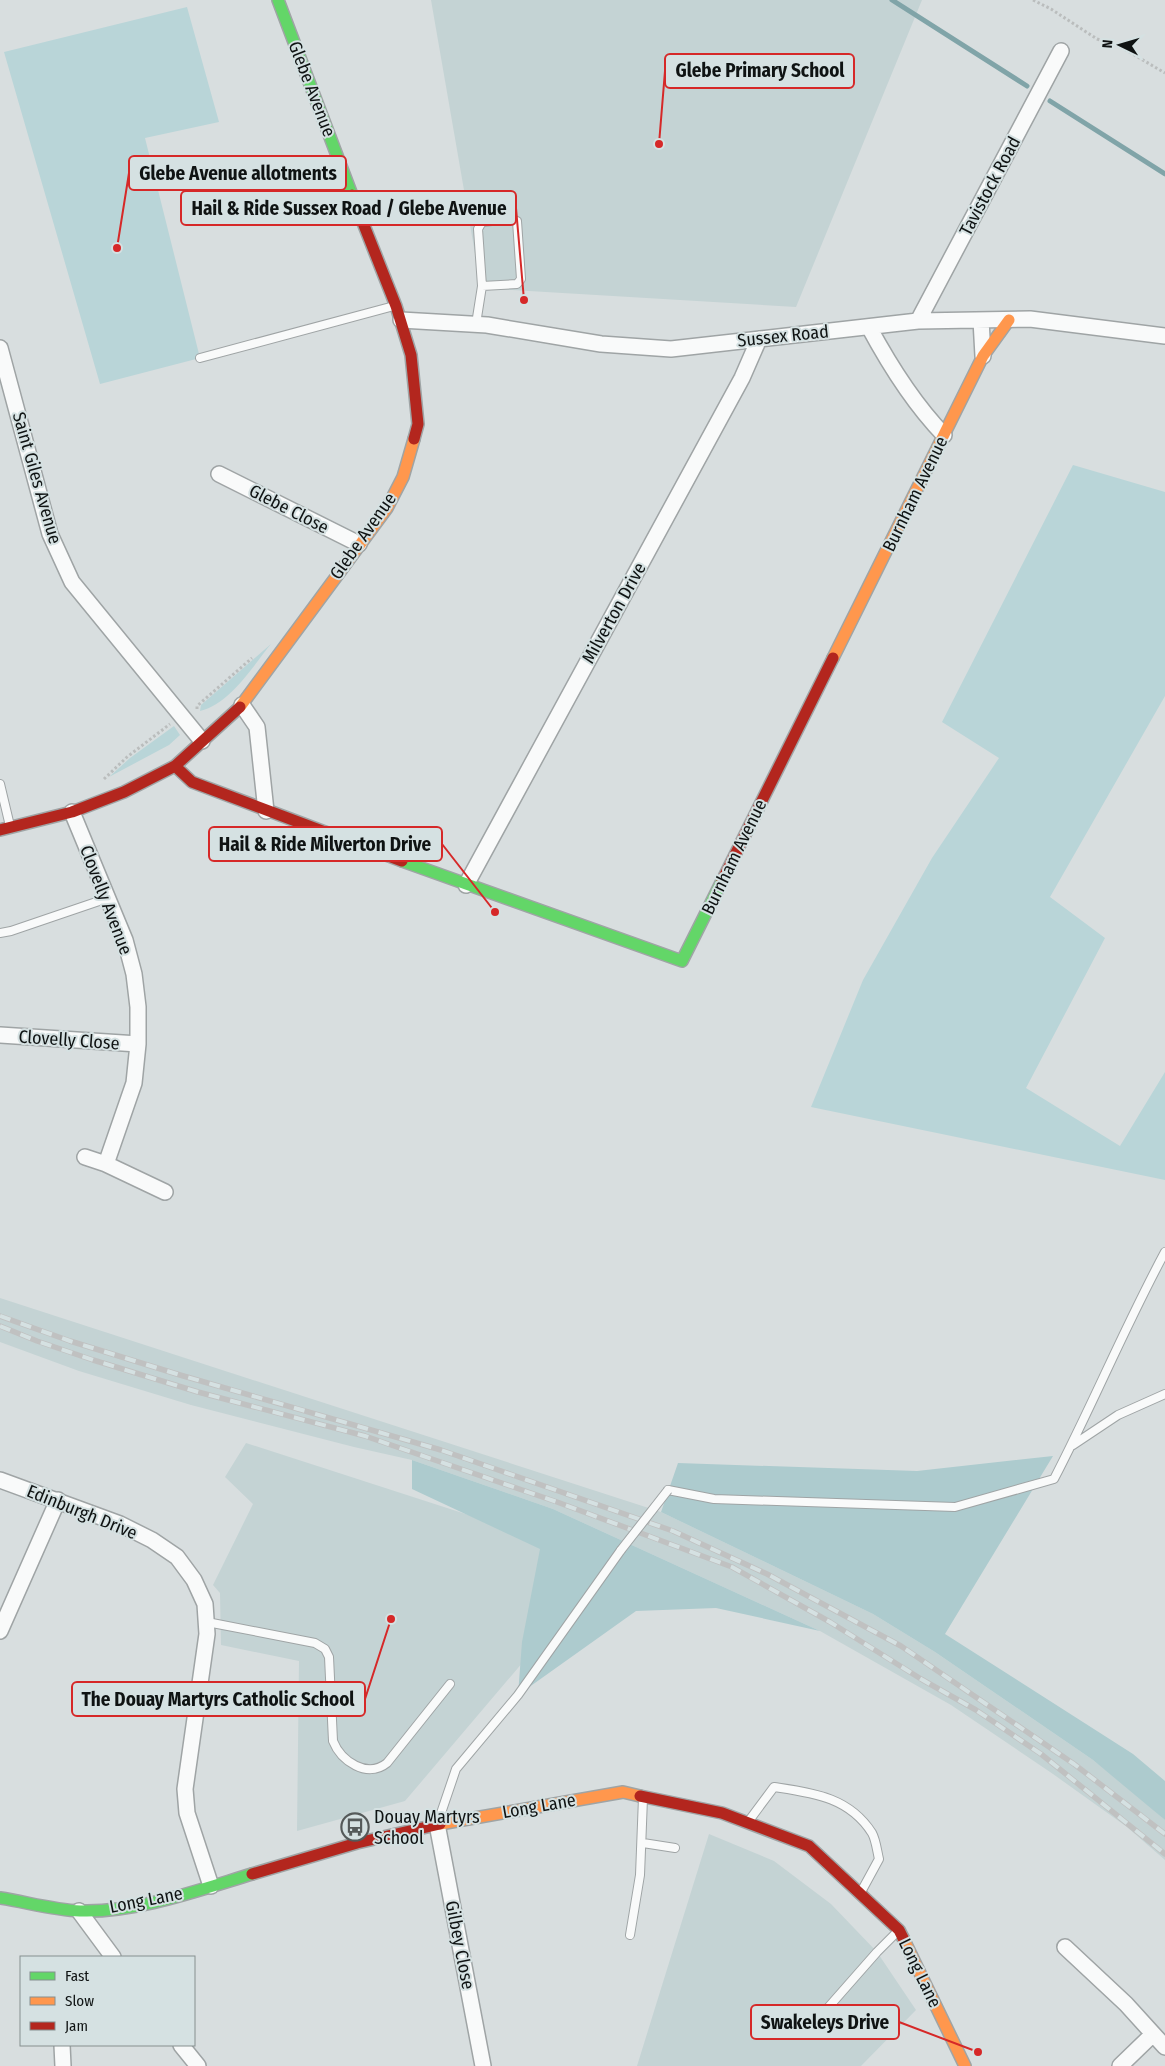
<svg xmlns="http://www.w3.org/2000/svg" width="1165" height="2066" font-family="'Fira Sans Condensed',sans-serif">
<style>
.built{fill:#c4d3d4}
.green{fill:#b9d5d8}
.forest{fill:#adcbce}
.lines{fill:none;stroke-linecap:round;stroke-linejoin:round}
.stream{stroke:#80a4a8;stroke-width:5}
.lane-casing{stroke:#9fa4a5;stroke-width:10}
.street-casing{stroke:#9fa4a5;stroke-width:18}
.fast-casing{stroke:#9fa4a5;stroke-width:14}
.slow-casing{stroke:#9fa4a5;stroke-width:14}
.jam-casing{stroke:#9fa4a5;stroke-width:14}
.path{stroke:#babdbd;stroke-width:3;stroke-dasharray:2.5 2.5;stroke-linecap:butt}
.lane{stroke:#f9fafa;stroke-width:8}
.street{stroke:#f9fafa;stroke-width:15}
.fast{stroke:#63d668;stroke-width:11}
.slow{stroke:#ff974d;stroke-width:11}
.jam{stroke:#b3261e;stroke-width:11}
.rail-casing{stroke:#c0c1c1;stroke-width:5.5}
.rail{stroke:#d5e1e2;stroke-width:4;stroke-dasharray:11;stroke-linecap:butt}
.lane-bridge-casing{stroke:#9fa4a5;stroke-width:10;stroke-linecap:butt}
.lane-bridge{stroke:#f9fafa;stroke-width:8}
.labels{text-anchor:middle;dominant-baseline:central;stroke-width:4;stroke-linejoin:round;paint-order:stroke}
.street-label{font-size:18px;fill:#0f1313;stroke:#d5e1e2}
.poi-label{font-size:18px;fill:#0f1313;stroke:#d5e1e2;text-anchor:start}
.leader{fill:none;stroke:#d62828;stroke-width:2}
.callout-dot{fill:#d62828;stroke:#d5e1e2;stroke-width:2}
.callout{fill:#d5e1e2;stroke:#d62828;stroke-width:2}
.callout-label{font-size:19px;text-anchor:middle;font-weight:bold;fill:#0f1313}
</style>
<rect width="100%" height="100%" fill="#d8dedf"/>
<path class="built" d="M431 0H922L796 307 481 288Z
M0 1298 661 1512 873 1614 935 1652 1093 1760 1134 1792 1165 1820V1860L1127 1827 1053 1774 951 1705 820 1631 553 1509 412 1460 354 1447 191 1405 79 1371 0 1342Z
M246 1443 515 1530 607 1563 405 1801 297 1831 299 1661 221 1645 220 1593 213 1585 253 1504 225 1477Z
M709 1834 774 1861 831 1904 877 1952 916 2010 861 2066H637Z"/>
<path class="green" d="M187 7 219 122 145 138 200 358 100 384 4 52Z
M1073 465 1165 492V696L1050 897 1105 938 1026 1088 1120 1146 1165 1072V1180L811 1107 863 980 932 858 999 758 942 722Z
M271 644C252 667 231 703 200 711L201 705Z
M174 726 180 735 169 745 109 777 130 758Z"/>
<path class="forest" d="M1053 1456 945 1634 1133 1754 1165 1781V1820L1093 1760 935 1652 873 1614 661 1512 678 1463 917 1471Z
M412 1460 553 1509 820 1631 716 1608 636 1611 518 1695 522 1642 540 1549 412 1489Z"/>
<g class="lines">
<path class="stream" d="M892 0 1027 86
M1050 101 1165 174"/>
<g class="lane-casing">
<path id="lane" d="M476 324 482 286 517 284 521 279 517 221 511 219 482 222 478 229 482 286
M200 358 394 306
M0 784 10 826
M0 933 11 931 108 898
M1073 1445 1118 1415 1165 1394
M668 1490 714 1499 955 1507 1054 1479C1093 1404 1125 1326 1165 1252
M207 1622 315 1643 325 1649 329 1657 333 1741C341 1761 367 1779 387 1763L450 1684
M438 1822 456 1769 518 1695 621 1550
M748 1822 774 1787C813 1793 849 1797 872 1833 876 1840 877 1851 879 1859L861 1892
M643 1843 675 1848
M630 1935 640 1875 643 1798
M811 2027 877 1952 897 1932"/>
</g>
<g class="street-casing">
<path id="street" d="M401 320 487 325 601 344 671 349 918 321 1030 319 1165 336
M981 320 983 356
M918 321 1061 51
M869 327C890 366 913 403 944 435
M0 348 50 534 72 582 202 741
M219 474 359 544
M242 705 257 727 266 811
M72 812 125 940 134 974 138 1007V1044L134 1083 106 1164
M466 885 742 378 759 339
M0 1035 138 1044
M85 1157 106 1164 165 1192
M0 1480 120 1524 152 1540 177 1557 194 1580 205 1604 207 1634 185 1789 187 1813 211 1886
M0 1631 58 1500
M437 1824 483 2066
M79 1911 113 1957
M1065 1947 1126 2004 1165 2047
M62 2045 63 2066
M181 2045 198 2066
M1120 2066 1153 2034"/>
</g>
<g class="fast-casing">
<path id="fast" d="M278 0 352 195
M402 861 682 961 722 881
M0 1898C26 1902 54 1910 80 1911 136 1913 199 1890 252 1874"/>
</g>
<g class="slow-casing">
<path id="slow" d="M833 658 983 356 1009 320
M240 707 387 508 403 477 414 439
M440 1824 623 1792 640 1796
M903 1938 965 2066"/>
</g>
<g class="jam-casing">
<path id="jam" d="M352 195 396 306 411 355 418 424 414 439
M175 766 192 782 402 861
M0 830 72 812 124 792 175 766 240 707
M722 881 833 658
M640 1796 722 1813 809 1846 899 1930 903 1938
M252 1874 357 1843 440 1824"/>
</g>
<path class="path" d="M1033 0 1051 9 1097 39 1119 46 1165 73
M197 709V706L252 658
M104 779 127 757 170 724"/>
<use href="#lane" class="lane"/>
<use href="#street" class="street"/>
<use href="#fast" class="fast"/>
<use href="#slow" class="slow"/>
<use href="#jam" class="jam"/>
<g class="rail-casing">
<path id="rail" d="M0 1316 70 1341 180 1375 441 1450 673 1531 767 1574 901 1646 1074 1764 1165 1834
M0 1326 37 1341 93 1360 198 1392 365 1436 557 1502 732 1567 830 1622 921 1679 976 1710 1041 1754 1165 1854"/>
</g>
<use href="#rail" class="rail"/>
<g class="lane-bridge-casing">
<path id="lane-bridge" d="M621 1550 668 1490"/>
</g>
<use href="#lane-bridge" class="lane-bridge"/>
</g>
<defs>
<g id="bus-ring" transform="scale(1.4375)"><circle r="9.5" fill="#d5e1e2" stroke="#555a5a" stroke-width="1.5"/><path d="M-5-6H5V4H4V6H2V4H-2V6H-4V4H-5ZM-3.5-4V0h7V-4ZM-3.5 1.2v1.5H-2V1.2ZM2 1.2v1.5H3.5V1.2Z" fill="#555a5a"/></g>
</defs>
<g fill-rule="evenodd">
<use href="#bus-ring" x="355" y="1827"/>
</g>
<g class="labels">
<g class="street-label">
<text transform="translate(312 89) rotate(69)">Glebe Avenue</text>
<text transform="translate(990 186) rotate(-62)">Tavistock Road</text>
<text transform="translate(783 336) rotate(-6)">Sussex Road</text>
<text transform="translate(37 478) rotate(74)">Saint Giles Avenue</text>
<text transform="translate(915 494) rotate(-64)">Burnham Avenue</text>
<text transform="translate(289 509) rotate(27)">Glebe Close</text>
<text transform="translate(363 536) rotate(-55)">Glebe Avenue</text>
<text transform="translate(614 613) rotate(-61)">Milverton Drive</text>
<text transform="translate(734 857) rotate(-64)">Burnham Avenue</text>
<text transform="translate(106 900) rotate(69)">Clovelly Avenue</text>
<text transform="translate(69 1040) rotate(4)">Clovelly Close</text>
<text transform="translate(82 1512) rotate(22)">Edinburgh Drive</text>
<text transform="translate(539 1806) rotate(-10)">Long Lane</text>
<text transform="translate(146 1900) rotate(-11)">Long Lane</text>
<text transform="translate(460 1945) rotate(79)">Gilbey Close</text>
<text transform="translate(920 1973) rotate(64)">Long Lane</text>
</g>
<g class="poi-label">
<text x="374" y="1817">Douay Martyrs<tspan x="374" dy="21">School</tspan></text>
</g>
</g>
<path class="leader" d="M659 144L665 71M117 248L129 173M524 300L516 208M495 912L442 844M391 1619L365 1699M978 2052L899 2022"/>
<g class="callout-dot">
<circle cx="659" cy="144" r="5"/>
<circle cx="117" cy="248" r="5"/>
<circle cx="524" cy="300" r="5"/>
<circle cx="495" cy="912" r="5"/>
<circle cx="391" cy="1619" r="5"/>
<circle cx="978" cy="2052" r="5"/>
</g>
<g class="callout">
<rect x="665" y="54" width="189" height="34" rx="5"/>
<rect x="129" y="156" width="217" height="34" rx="5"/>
<rect x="181" y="191" width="335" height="34" rx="5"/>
<rect x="209" y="827" width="233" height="34" rx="5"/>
<rect x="72" y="1682" width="293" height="34" rx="5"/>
<rect x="751" y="2005" width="148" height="34" rx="5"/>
</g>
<g class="callout-label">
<text x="760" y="77">Glebe Primary School</text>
<text x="238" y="180">Glebe Avenue allotments</text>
<text x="349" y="215">Hail &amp; Ride Sussex Road / Glebe Avenue</text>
<text x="325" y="851">Hail &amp; Ride Milverton Drive</text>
<text x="218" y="1706">The Douay Martyrs Catholic School</text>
<text x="825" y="2029">Swakeleys Drive</text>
</g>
<rect x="20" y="1956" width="175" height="90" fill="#d5e1e2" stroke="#868f8f"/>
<rect x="30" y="1972" width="25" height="8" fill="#63d668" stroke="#868f8f"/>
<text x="65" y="1981" font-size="15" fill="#0f1313">Fast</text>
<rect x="30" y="1997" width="25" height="8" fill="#ff974d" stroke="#868f8f"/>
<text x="65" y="2006" font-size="15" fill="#0f1313">Slow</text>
<rect x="30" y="2022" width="25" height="8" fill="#b3261e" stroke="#868f8f"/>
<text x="65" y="2031" font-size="15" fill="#0f1313">Jam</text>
<g transform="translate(1120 45) rotate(275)" stroke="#d5e1e2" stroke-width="4" paint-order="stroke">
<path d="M0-4L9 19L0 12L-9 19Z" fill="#0f1313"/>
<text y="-8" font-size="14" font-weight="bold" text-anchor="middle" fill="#0f1313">N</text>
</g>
</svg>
